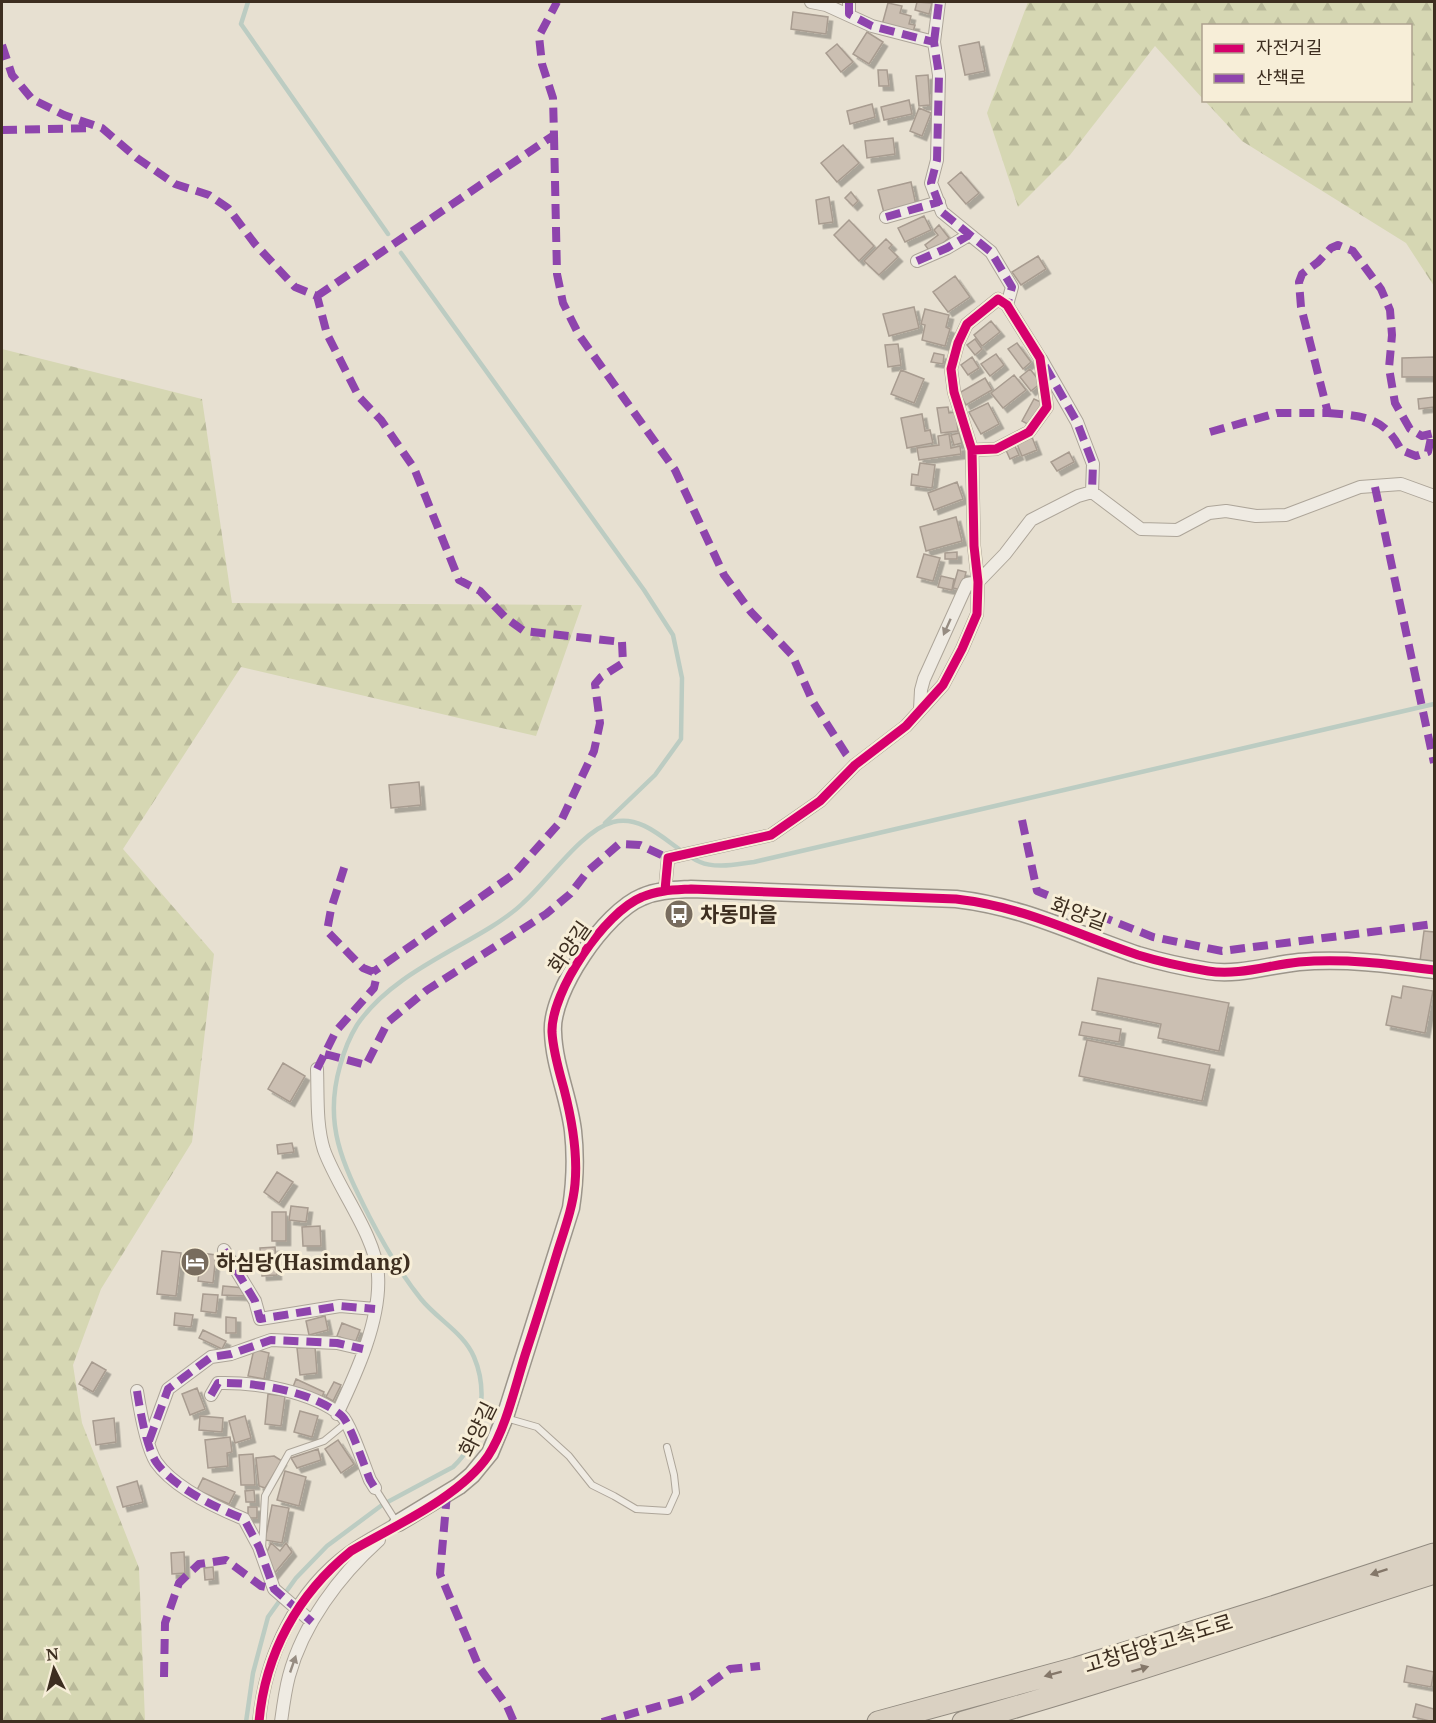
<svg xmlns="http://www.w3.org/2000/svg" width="1436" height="1723" font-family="'Noto Serif','Noto Sans KR',serif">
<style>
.forest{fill:url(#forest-firs)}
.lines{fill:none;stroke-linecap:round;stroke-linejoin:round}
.stream{stroke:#bcccc2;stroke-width:4.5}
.building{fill:#cbbfb2;stroke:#a89c90;stroke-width:1.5;filter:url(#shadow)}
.lane-casing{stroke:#ada599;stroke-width:8}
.street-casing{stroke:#ada599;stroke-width:14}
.secondary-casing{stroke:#9c958a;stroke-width:19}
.highway-casing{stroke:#928b80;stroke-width:23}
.lane{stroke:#efebe3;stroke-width:6}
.street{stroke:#efebe3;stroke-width:12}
.secondary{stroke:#efebe3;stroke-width:16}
.highway{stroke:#dad1c2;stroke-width:21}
.quiet{stroke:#8e44ad;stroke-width:8;stroke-dasharray:15 8;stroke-linecap:butt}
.cycleway-casing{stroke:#f7eed8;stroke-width:13}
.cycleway{stroke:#d6006c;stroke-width:9}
.oneway{fill:#968c82}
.oneway2{fill:#847769}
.labels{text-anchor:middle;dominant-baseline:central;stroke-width:6;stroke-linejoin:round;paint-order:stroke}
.street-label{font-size:21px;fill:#3d2e20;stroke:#f7eed8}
.poi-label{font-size:21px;font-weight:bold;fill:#3d2e20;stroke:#f7eed8;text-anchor:start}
</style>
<defs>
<pattern id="forest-firs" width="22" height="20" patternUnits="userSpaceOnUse" patternTransform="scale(1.5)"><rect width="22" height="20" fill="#d6d7b3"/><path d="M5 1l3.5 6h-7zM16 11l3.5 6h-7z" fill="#b9b99a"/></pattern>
<filter id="shadow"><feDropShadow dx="4.5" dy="4.5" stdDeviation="0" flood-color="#0004"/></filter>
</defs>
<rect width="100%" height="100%" fill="#e7e0d1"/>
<path class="forest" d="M1028 2H1434V286L1406 243 1242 141 1205 101 1410 100V26H1204L1203 99 1155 46 1070 155 1018 207 987 113Z
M2 349 202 399 232 603 582 605 536 736 241 667 123 849 214 954 192 1142 101 1289 73 1365 82 1423 139 1568 145 1721H2Z"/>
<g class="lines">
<path class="stream" d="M248 2 241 24 388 234
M401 253 644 590 673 635 682 678 681 739 655 775 605 823
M246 1722 253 1673 268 1617 296 1578 327 1546 382 1505 453 1467C481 1441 489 1392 474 1357 464 1333 437 1319 421 1299 400 1273 384 1245 369 1216 343 1164 323 1125 340 1066 344 1051 349 1038 357 1025 388 979 446 955 491 927 502 920 514 912 523 903 548 881 582 830 613 822 646 813 674 851 700 862 716 869 737 864 754 862L1434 704"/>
</g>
<path class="building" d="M917 2 932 3 929 14 915 10Z
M888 3 902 6 900 13 911 16 909 24 915 25 913 32 882 25Z
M793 12 828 17 826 34 791 29Z
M867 32 883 42 869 64 853 54Z
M979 42 985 71 965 75 959 46Z
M837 44 853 62 841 72 826 53Z
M878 70H887L889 86H879Z
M928 75 930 105 919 106 916 76Z
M909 100 912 114 884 120 881 107Z
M872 104 875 117 850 124 847 111Z
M919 108 931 113 922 136 910 131Z
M893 138 895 154 867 158 865 141Z
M843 145 859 163 837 182 821 163Z
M961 172 979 193 966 204 948 183Z
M911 182 916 205 884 213 878 190Z
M851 192 858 201 853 206 845 198Z
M829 197 833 222 819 224 816 200Z
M924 216 931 230 905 242 898 228Z
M849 220 874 246 859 261 834 235Z
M939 225 949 238 931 253 925 245 938 235 934 230Z
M886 239 892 245 889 248 898 257 879 275 864 261Z
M1038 256 1046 269 1021 285 1012 272Z
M955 276 970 297 948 312 933 292Z
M914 307 919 328 889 336 883 314Z
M925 309 949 315 946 327 950 329 945 346 922 340 925 325 921 324Z
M991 321 1000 332 982 346 974 335Z
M975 339 982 349 975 355 967 345Z
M1017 343 1031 362 1023 369 1008 349Z
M898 344 901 365 888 367 885 345Z
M934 353 944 355 943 364 931 362Z
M996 354 1004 365 990 376 981 364Z
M972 357 979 368 968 375 961 365Z
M1434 357V377H1402V358Z
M1030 369 1041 383 1031 391 1020 377Z
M901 370 924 379 914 403 891 394Z
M1014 375 1026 390 1003 408 991 393Z
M985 378 992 390 966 405 959 393Z
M1434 397V407L1419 409 1418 399Z
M1034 399 1043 403 1031 426 1022 421Z
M988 403 999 424 981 434 969 412Z
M948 407 949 413 956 412 958 431 941 433 937 408Z
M922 414 925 431 930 430 933 443 907 448 901 418Z
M959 433 962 443 954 445 951 435Z
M949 434 951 448 960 446 961 454 919 460 917 448 939 445 938 436Z
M1032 437 1037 450 1022 456 1017 444Z
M1014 444 1019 455 1010 459 1005 448Z
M1069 452 1074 462 1057 471 1051 462Z
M920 463 935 465 932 488 911 485 912 474 918 475Z
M957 482 963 499 934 510 928 493Z
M956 517 962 541 926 551 920 527Z
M957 552V559H945V553Z
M924 554 940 558 933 581 917 577Z
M958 570 966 572 962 590 953 588Z
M941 576 954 579 952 590 938 587Z
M419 782 421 805 391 808 389 785Z
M1424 931 1434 932V963L1420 961Z
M1098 978 1229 1003 1219 1051 1158 1038 1161 1024 1092 1010Z
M1403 986 1433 991 1425 1033 1386 1025 1392 996 1401 998Z
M1082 1022 1121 1029 1119 1042 1079 1035Z
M1087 1040 1210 1065 1202 1101 1079 1076Z
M283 1063 305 1076 290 1102 268 1089Z
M292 1143 294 1152 278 1154 277 1145Z
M277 1172 293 1182 279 1203 264 1192Z
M291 1206 308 1208 306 1222 289 1220Z
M272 1212H286V1241H272Z
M320 1226 321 1246H303L302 1227Z
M275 1247 277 1275 262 1276 260 1248Z
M162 1251 181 1253 176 1296 157 1294Z
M201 1253 216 1255 213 1283 198 1281Z
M223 1286 245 1288 244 1296 222 1295Z
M203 1294 218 1295 216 1313 201 1311Z
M175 1313 193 1315 191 1327 174 1325Z
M325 1316 328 1330 309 1335 306 1321Z
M226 1317 236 1318V1333H226Z
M342 1323 360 1330 355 1343 337 1336Z
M203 1330 226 1341 222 1349 199 1338Z
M315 1347 317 1373 300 1375 297 1348Z
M254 1349 269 1353 264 1379 248 1376Z
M92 1362 106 1370 93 1392 79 1384Z
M296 1379 324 1392 321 1400 293 1387Z
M334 1382 341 1385 333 1401 326 1397Z
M197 1388 205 1409 190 1415 182 1394Z
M268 1394 285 1396 281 1426 265 1424Z
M300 1411 318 1416 312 1437 294 1432Z
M200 1416 223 1418 222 1432 199 1430Z
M245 1416 251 1438 235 1443 229 1421Z
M114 1418 116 1442 96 1445 93 1421Z
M230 1437 232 1452 227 1453 228 1466 208 1468 205 1440Z
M338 1440 354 1464 341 1473 325 1449Z
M318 1449 321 1460 297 1468 291 1458Z
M253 1454 255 1485H241L239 1455Z
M274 1456 282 1461 265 1488 259 1486 256 1458Z
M285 1471 306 1477 299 1506 277 1500Z
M203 1478 235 1492 229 1504 197 1490Z
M137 1481 143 1502 123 1507 117 1487Z
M254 1490 255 1502H246L245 1491Z
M272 1505 289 1508 282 1543 265 1540Z
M248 1507H257V1518H248Z
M271 1543 280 1551 286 1543 292 1552 273 1575 265 1556Z
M184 1552 185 1573 172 1574 171 1553Z
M213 1567 214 1579 205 1580 204 1568Z
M1407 1666 1434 1672 1431 1687 1404 1682Z
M1416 1704 1434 1709V1722L1413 1717Z"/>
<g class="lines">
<g class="lane-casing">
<path id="lane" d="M506 1418 537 1427 569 1456 592 1485 614 1496 636 1509 668 1511 676 1493 674 1475 667 1447
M375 1488 397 1523
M262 1549 265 1496 289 1453 324 1441 346 1423"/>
</g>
<g class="street-casing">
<path id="street" d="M811 2 826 5 872 26 934 42 939 75 937 160 931 183 942 212 991 252 1012 287 1007 305
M849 14V2
M934 42 939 2
M886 217 939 202
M917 261 947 248 969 235
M1041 359 1077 422 1093 464 1092 492
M920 709 921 690 924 679 967 584 978 582 1005 554 1031 520 1078 496 1092 492 1141 529 1177 530 1209 513 1226 511 1256 516 1286 515 1360 487 1401 484 1434 496
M665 890 668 858 771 835 820 801 855 765 906 726 943 685 962 649 977 614 978 582 974 546 972 450 954 392 951 369 958 343 967 324 998 299 1007 305 1040 358 1047 407 1029 432 996 449 972 450
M317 1069C318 1095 316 1125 324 1150 338 1189 376 1236 378 1275 381 1320 356 1374 337 1414
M224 1250 255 1301 260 1319 340 1306 375 1309
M137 1391C140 1410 146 1446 156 1462 174 1488 215 1507 244 1519L259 1547 274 1589 312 1622
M211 1395 218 1383C256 1382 312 1391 342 1416 350 1423 365 1468 370 1480L375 1488
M149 1441 168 1389 211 1357 231 1354 271 1340 337 1343 363 1349
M259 1722C265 1656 296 1591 350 1552 365 1541 382 1533 398 1523
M281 1722C283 1707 285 1691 289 1676 303 1624 339 1576 379 1540"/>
</g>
<g class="secondary-casing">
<path id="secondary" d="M398 1523 459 1486 472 1475 490 1453 505 1417 571 1208C575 1182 576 1157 573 1131 569 1097 554 1066 553 1032 550 992 605 912 642 897 658 890 675 890 691 889L956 899C1025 907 1073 933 1138 955 1161 962 1184 967 1208 971 1238 976 1269 965 1299 962 1345 958 1389 964 1434 970"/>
</g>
<g class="highway-casing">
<path id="highway" d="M878 1722 1076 1668 1269 1608 1434 1554
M963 1722C1122 1678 1277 1623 1434 1573"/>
</g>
<use href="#lane" class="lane"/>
<use href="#street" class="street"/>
<use href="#secondary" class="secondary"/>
<use href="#highway" class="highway"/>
<path class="quiet" d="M849 2V14L872 26 934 42 939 75 937 160 931 183 942 212 991 252 1012 287 1007 305
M934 42 939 2
M2 45 12 75 32 99 64 115 102 128 137 158 175 184 209 195 228 208 255 244 295 287 317 296 327 334 359 397 381 420 414 468 459 580 480 591 506 618 524 631 622 642 623 663 601 677 595 684 600 723 594 751 561 821 514 874 373 972
M2 130 93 128
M554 135 557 274 563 303 579 335 675 470 724 575 751 612 792 655 813 702 846 754 855 765
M886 217 939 202
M917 261 947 248 969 235
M317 296 554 135 553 98 542 64 539 36 557 2
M1045 366 1077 422 1093 464 1092 492
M1328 413C1362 416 1384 416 1401 450L1416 456 1428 452 1432 433
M1210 432 1277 413H1328L1301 307 1299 282 1302 274 1318 262 1331 248 1338 245 1353 251 1381 289 1390 310 1392 335 1389 368 1395 403 1410 429 1422 436 1434 433
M1375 487 1434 763
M1022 820 1037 891 1153 937 1222 951 1434 924
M325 1054 366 1065 388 1022 427 990 546 914 570 894 588 871 619 844 640 845 668 858
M317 1069 336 1031 374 988 376 979 373 972 363 968 327 931 331 909 345 865
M224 1250 255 1301 260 1319 340 1306 375 1309
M137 1391C140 1410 146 1446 156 1462 174 1488 215 1507 244 1519L259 1547 274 1589 312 1622
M211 1395 218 1383C256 1382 312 1391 342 1416 350 1423 365 1468 370 1480L375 1488
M149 1441 168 1389 211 1357 231 1354 271 1340 337 1343 363 1349
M447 1494 440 1574 479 1667 507 1706 514 1722
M164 1677 165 1623 179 1583 199 1564 226 1560 261 1586 274 1589
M602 1722 691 1697 730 1669 760 1666"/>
<g class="cycleway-casing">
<path id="cycleway" d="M665 890 668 858 771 835 820 801 855 765 906 726 943 685 962 649 977 614 978 582 974 546 972 450 954 392 951 369 958 343 967 324 998 299 1007 305 1040 358 1047 407 1029 432 996 449 972 450
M259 1722C265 1653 298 1594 351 1551 394 1526 460 1497 488 1456 507 1427 516 1382 527 1349 538 1316 548 1283 558 1250 565 1228 573 1206 575 1184 578 1152 572 1120 564 1089 559 1071 553 1051 552 1032 551 991 605 912 642 897 658 890 675 890 691 889L956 899C1025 907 1073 933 1138 955 1161 962 1184 967 1208 971 1238 976 1269 965 1299 962 1345 958 1389 964 1434 970"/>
</g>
<use href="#cycleway" class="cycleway"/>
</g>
<defs><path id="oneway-solid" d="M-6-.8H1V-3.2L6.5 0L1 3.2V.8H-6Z" transform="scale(1.5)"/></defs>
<g class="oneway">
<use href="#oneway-solid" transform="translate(947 627) rotate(114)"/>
<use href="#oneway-solid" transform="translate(293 1664) rotate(-71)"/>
</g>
<g class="oneway2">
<use href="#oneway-solid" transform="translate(1379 1572) rotate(162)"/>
<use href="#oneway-solid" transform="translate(1140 1669) rotate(-17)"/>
<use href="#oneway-solid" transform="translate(1053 1674) rotate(165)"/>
</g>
<defs>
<g id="bus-disc" transform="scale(1.5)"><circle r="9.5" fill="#786c5e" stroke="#f7eed8"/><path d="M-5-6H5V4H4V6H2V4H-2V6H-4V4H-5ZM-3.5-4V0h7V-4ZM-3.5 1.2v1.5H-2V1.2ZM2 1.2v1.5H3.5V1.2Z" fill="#fff"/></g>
<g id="hotel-disc" transform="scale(1.5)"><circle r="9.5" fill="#786c5e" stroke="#f7eed8"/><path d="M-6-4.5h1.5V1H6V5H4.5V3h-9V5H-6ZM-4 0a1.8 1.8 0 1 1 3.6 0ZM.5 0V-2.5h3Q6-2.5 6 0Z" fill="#fff"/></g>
</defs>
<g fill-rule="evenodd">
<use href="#bus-disc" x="679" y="914"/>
<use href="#hotel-disc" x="195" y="1262"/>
</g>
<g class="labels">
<g class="street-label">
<text transform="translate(1079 913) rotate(20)">화양길</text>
<text transform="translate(569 947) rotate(-55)">화양길</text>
<text transform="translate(477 1429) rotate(-64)">화양길</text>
<text transform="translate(1158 1643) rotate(-17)">고창담양고속도로</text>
</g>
<g class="poi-label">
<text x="700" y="914">차동마을</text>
<text x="216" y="1262">하심당(Hasimdang)</text>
</g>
</g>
<rect width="1436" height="1723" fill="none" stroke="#3d2e20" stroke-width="6"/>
<rect x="1202" y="24" width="210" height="78" fill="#f7eed8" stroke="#ada18e" stroke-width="1.5"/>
<rect x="1214" y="44" width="30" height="9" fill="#d6006c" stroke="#ada18e" stroke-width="1.5"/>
<text x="1256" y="54" font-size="18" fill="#3d2e20">자전거길</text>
<rect x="1214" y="74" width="30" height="9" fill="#8e44ad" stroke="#ada18e" stroke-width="1.5"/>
<text x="1256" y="84" font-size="18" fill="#3d2e20">산책로</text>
<g transform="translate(54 1669) rotate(354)" stroke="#f7eed8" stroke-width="4.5" paint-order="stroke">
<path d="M0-4.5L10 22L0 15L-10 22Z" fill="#3d2e20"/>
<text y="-9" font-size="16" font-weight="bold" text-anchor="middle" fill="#3d2e20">N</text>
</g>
</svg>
